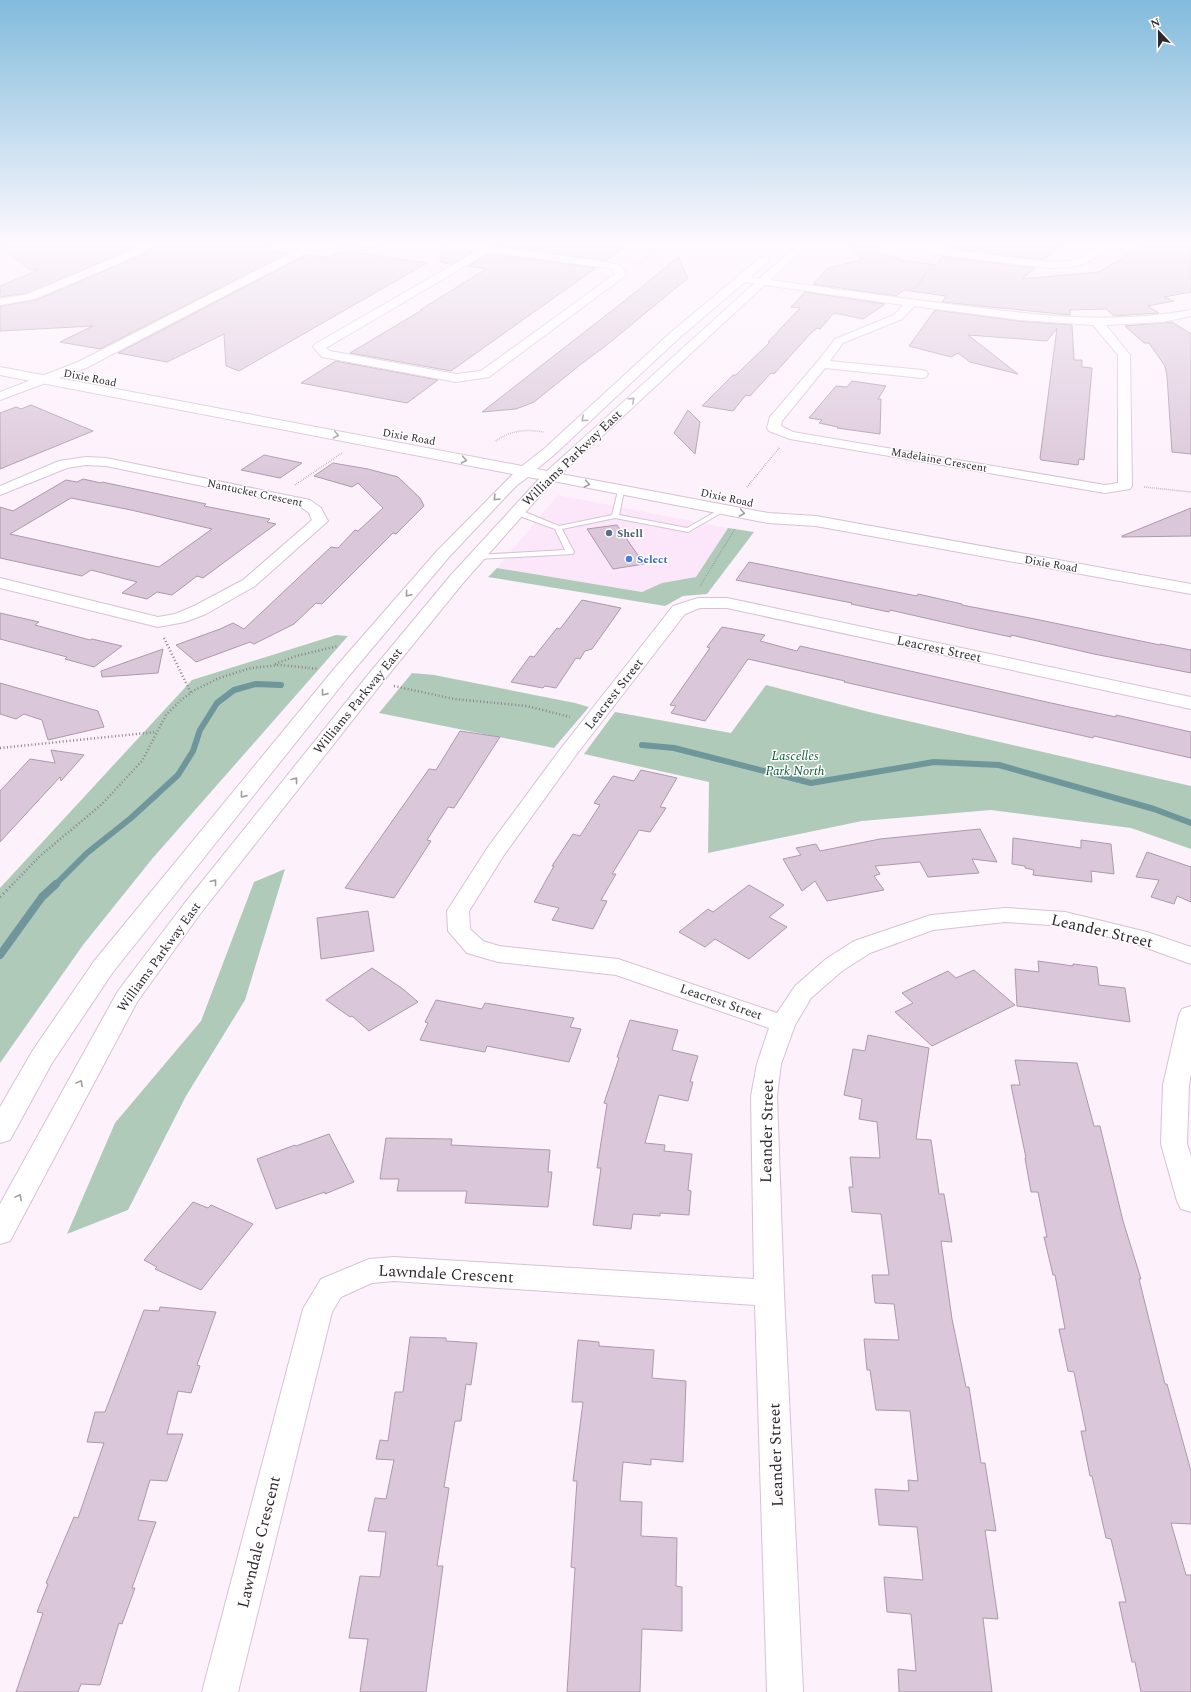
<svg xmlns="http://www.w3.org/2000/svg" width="1191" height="1692" font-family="Spectral,serif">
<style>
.built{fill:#fce7fa}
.green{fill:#b0cab9}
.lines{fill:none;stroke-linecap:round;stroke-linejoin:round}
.stream-far1{stroke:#6e969b;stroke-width:6}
.stream{stroke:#6e969b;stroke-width:8}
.building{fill:#dbc7da;stroke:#ac99aa;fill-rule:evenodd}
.lane-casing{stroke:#d6c2d4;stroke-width:2}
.street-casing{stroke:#d6c2d4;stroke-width:2}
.secondary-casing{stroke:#d6c2d4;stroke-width:2}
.path-far2{stroke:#8c838c;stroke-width:1.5;stroke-dasharray:0.5 1.5;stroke-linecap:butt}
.path-far1{stroke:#8c838c;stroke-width:2.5;stroke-dasharray:1 2.5;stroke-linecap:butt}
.path{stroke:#8c838c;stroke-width:3;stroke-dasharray:1 3.5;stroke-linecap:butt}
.lane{fill:#fff;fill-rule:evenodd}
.street{fill:#fff;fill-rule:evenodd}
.secondary{fill:#fff;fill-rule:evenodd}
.oneway{stroke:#a19ea1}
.service-dot{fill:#5c6f8a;stroke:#fff;stroke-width:1.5}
.shop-dot{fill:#3f7fe0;stroke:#fff;stroke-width:1.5}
.labels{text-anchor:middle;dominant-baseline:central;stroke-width:3;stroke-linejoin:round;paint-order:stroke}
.far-street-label{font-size:11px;fill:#2e272e;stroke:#fff}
.far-service-label{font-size:11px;font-weight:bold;fill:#4e5e75;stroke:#fff;text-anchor:start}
.far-shop-label{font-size:11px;font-weight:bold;fill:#366cbe;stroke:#fff;text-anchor:start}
.street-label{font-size:13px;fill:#2e272e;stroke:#fff}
.park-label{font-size:13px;font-style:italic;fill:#0e5a37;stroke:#fff}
.near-street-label{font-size:16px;fill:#2e272e;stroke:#fff}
</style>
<rect width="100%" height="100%" fill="#fdf1fc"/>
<path class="built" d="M558 495 728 528 696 577 662 583 642 592 497 568Z"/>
<path class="green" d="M728 528 754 532 707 594 683 596 665 606 488 577 497 568 642 592 662 583 696 577Z
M336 635 348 636 152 859 83 945 0 1063V888L192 680Z
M412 673 434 675 575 703 589 707 554 748 379 713Z
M766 685 873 713 1191 786V849L1131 828 991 810 862 821 708 853 709 782 584 754 615 712 731 733Z
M285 869 245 1000 186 1096 128 1210 67 1234 115 1123 201 1021 254 882Z"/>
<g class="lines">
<path class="stream-far1" d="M642 745 674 748 811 783 934 762 999 765 1154 809 1191 823
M55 885 87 853 131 818 178 775 193 751 200 730 217 703 234 690 256 684 281 685"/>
<path class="stream" d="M0 955 42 897 56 884"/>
</g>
<path class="building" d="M0 242H142L134 248 28 293 0 297V286L38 270 29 269 0 246Z
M158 242H279L264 250 288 253 100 349 60 342 93 326 0 331V306L36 300 144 254Z
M467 242H585L626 247 606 261Z
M846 242 860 245 862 242H884L878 252 902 260 936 265 942 257 1035 268 1022 279 1099 272 1149 242H1191V292L1164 297 1174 301 1148 306 1159 313 1114 316 1106 309 1070 310V315L942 302 946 296 904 290 896 296 813 284 828 268 861 260Z
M953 242H1065L1044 260 948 248Z
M441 248 472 252 452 264 440 262Z
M346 251 427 263 239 371 226 366 224 334 167 362 118 353 306 255 328 257 337 253 342 254Z
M489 254 596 268 451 371 350 353 422 310H420L486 269 468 266Z
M678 257 688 278 608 344 580 365 534 402 516 409 482 412 637 291Z
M805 292 885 304 863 319 834 313 820 329 817 328 811 333 774 374 771 373 750 396 746 395 733 411 702 406 733 375H736L770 342H768L800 308 791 307Z
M935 310 1019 321 1072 325 1074 360H1082V367L1092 368 1084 460 1079 459 1078 465 1041 460 1040 458 1057 328 1047 341 968 335 1018 374 970 362 958 353 951 357 909 346Z
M1172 322 1191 334V454L1172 452 1167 376 1165 366 1149 343H1144L1125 326Z
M336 361 438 380 407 403 301 383Z
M852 381 886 386 878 399H881L880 434 837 428 838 427 819 423 822 420 809 418 836 386 847 387Z
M31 405 93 431 0 469V413L16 407 21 409Z
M688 410 700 422 695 454 674 433Z
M264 455 302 463 280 478 241 470Z
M333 463 368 469 398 477 420 498 424 506 396 534 393 533 322 604 316 603 294 624 254 644 250 642 196 662 176 645 220 629 233 623 244 629 331 547 338 548 355 530 358 531 383 508 358 483 352 487 314 476Z
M83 479 101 483 102 482 206 504 204 506 270 519 267 522 276 524 203 578 197 576 172 595 157 592 147 599 122 593 137 582 91 570 82 576 0 558V507L13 511 66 480 77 482ZM71 498 131 510 212 529 159 567 10 534Z
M1191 508V536L1122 537V536Z
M617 525 644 564 613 569 587 529Z
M749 562 917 596 918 594 962 604V605L1035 619 1160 645V644L1191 650V673L1094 654 1011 635V637L969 628 890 610 889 612 851 604 852 603 736 580Z
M582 600 621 608 592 649 585 651 580 659 576 658 556 688 545 686 543 688 511 682 530 656 534 657 557 628 560 629Z
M0 613 39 622 35 625 90 640 92 639 122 646 94 667 65 659 67 657 0 639Z
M722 627 765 635 760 641 797 651 800 646 1051 703 1116 717V715L1191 732V758L1094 736 1093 738 844 682 845 681 748 659 705 721 671 713 676 706 670 705 710 648 707 647Z
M163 649 158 673 102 677 101 671Z
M0 683 98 711 104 727 48 740 42 720 24 714 16 719 0 714Z
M460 731 500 737 454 808 448 807 427 840 431 841 394 898 345 888 429 769 436 770Z
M51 750 84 755 61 781 60 777 0 842V791L30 759 55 763Z
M641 770 677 778 660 807 666 808 650 832 639 830 612 874H616L601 900 607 901 593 929 552 920 559 908 534 902 554 866H552L573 834 580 836 600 805 594 803 613 776 634 781Z
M980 829 997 862 972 859 979 873 928 877 920 862 875 866 880 874 874 876 884 890 827 901 815 881 802 891 783 859 801 855 796 848 816 844 820 851 880 839Z
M1013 838 1081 848V840L1111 844 1114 874 1091 871 1092 882 1033 875 1034 870 1025 868V866L1012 864Z
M1147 852 1191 867V902L1177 896 1174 904 1151 897 1159 880 1136 877Z
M749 885 784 905 769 917 787 927 749 959 715 939 705 947 679 932 708 909 713 912Z
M368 911 374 951 321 959 317 918Z
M1038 961 1073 966V964L1097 967 1099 985 1125 988 1130 1022 1017 1006 1015 969 1039 972Z
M372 968 403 989 418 1002 369 1031 352 1016 350 1017 326 1000Z
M974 970 1015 1005 932 1046 895 1012 913 1003 902 993 948 971 956 978Z
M436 1000 482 1009 485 1003 574 1018 570 1027 581 1029 569 1062 487 1046 485 1052 420 1040 428 1023 425 1022Z
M630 1020 678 1030 672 1050 698 1056 690 1082H693L688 1101 659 1095 645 1143 665 1145 664 1151 692 1154 688 1190 691 1191 689 1215 660 1213V1216L633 1214 631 1229 593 1225 601 1168H597L607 1104 604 1103 619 1058 617 1057Z
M868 1035 929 1048 916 1139 931 1140 939 1194H944L952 1242 941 1241 952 1319 966 1387H969L981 1463H985L996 1531 985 1530 998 1619 983 1618 992 1692H899L898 1669 916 1671 911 1614 887 1612 884 1577 923 1580 917 1527 879 1525 875 1489 909 1491 908 1480 918 1481 910 1411 876 1410 870 1370H867L864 1339 899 1340 894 1304 875 1303 872 1275H889L881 1214 852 1212 849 1187H853L850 1157 880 1158 877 1122 859 1119 862 1099 844 1095 853 1049 865 1051Z
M1015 1060 1077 1063 1094 1126H1100L1123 1221 1141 1279H1139L1165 1384H1167L1191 1471V1524L1171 1523 1186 1575H1191V1692H1141L1135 1662H1132L1119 1602H1126L1111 1539 1106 1538 1092 1476H1090L1081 1431H1086L1074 1372 1068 1371 1059 1329H1065L1055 1275H1053L1044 1237H1047L1038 1192H1031L1025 1158H1026L1011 1085H1020Z
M329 1134 354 1182 325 1194V1192L276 1209 257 1159 295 1145 296 1146Z
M386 1138 452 1139 451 1145 550 1150 548 1172H552L548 1207 465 1203 467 1191H397L399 1179H380Z
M193 1202 208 1208 211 1205 253 1224 201 1290 155 1269 157 1267 144 1260Z
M160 1307 216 1312 197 1365 200 1366 191 1393 178 1391 167 1434H183L167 1481 150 1480 138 1520 156 1522 132 1588H135L122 1624 119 1623 100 1685 81 1684 78 1692H16L43 1613 37 1612 48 1584 46 1583 74 1517 78 1518 104 1443 87 1442 95 1412H105L144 1310 159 1311Z
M410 1337 446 1338V1341L477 1343 471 1385 466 1384 461 1421H455L444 1487 449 1488 437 1566H443L426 1692H360L368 1639 349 1638 360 1576 380 1577 386 1532 368 1531 375 1498 386 1499 394 1460 376 1459 380 1440 388 1441 395 1392H403Z
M578 1340 599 1342V1346L654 1350 652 1378 686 1381 683 1462 651 1459V1465L623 1462 620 1501 642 1502 641 1536 677 1538 676 1586 682 1587V1631L642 1629 640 1692H567L575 1568 571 1567 577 1481H573L583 1402H572Z"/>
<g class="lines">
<g class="lane-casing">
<path id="lane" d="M621 489 624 491 619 515 687 528 722 508 724 507 728 509 688 532 615 518 562 529 574 552 573 554 477 559 473 557 477 555 565 550 555 529 514 514V510H520L559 526 612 515 618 491Z"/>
</g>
<g class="street-casing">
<path id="street" d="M145 242H157L143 253 35 299 0 305V299L28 294 135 249Z
M312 242H415L410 245 371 247 320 246 86 368 0 400V392L78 362Z
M429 242H456L600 261 621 265 626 275 489 377 456 382 322 357 313 347 315 344 477 251 434 245ZM489 252 600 267 613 269 615 274 481 371 456 374 330 351 326 348Z
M923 242H933L932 246 942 249 1050 262 1071 261 1078 259 1108 242H1120L1086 263 1071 267 1050 268 941 255 923 250 922 248Z
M742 276C813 286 884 296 956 305 1038 315 1108 325 1191 310V316L1163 322 1106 325 1130 355 1132 486 1130 489 1105 493 790 439 769 431 767 428 770 417 818 361 835 339 894 315 903 305 738 281 737 279ZM914 306 1019 320 1093 325 1118 355V483L1105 485 793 432 781 426 782 421 825 368 922 378 926 377 928 374 926 371 922 370 830 361 843 343 902 319Z
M86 457 106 458 310 500 321 508 328 521 255 586 206 614 185 622 158 627 0 588V578L158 617 175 614 194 606 243 580 312 520 309 513 300 506 106 466 86 465 67 468 0 495V486L59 461Z
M698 598H727L1191 697V709L727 608H700L685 614 576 755 504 855 469 911 470 929 483 941 499 946 618 959 777 1013 795 986 826 959 854 941 931 915 1005 908 1065 912 1147 932 1191 947V964L1133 943 1065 926 1005 922 933 930 870 953 842 971 811 998 795 1025 781 1064 777 1096 784 1293 803 1692H767L755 1305 394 1281 372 1283 341 1297 332 1312 238 1692H202L303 1309 321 1279 369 1259 394 1257 754 1279 751 1096 757 1064 769 1028 616 975 498 962 467 953 448 931 447 911 488 847 562 747 673 606Z
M1191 1006V1074L1189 1085 1187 1144 1191 1156V1212L1181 1209 1177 1201 1161 1144 1163 1085 1179 1015 1182 1009Z"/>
</g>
<g class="secondary-casing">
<path id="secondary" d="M800 242H811L561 474 768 513 816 516 1191 584V594L816 526 768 523 553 481 463 583 381 684 200 914 137 1002 10 1241 0 1244V1204L118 991 184 904 367 676 451 575 539 479 528 477 516 486 449 557 348 677 113 972 52 1063 10 1140 0 1143V1107L33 1050 95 960 334 669 437 551 513 474 0 375V367L522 466 545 448 670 333 760 258H768L769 260 768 262 678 339 555 454 537 469 547 471Z"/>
</g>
<path class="path-far2" d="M633 263 642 261 666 242
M915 289 932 265
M496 441C511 430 526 429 544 432
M295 485 342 453
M747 487 780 447
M1144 487 1191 492
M700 586 735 529"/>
<path class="path-far1" d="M164 638 191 693
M275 664 296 656 338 646
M394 686 454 699 527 706 570 717
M0 748 156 732
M12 885 40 856 102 804 142 761 166 715 181 700 195 690 219 678 251 668 280 665 319 669"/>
<path class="path" d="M0 897 13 884"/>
<use href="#lane" class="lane"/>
<use href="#street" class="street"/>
<use href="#secondary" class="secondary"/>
</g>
<defs><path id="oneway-chevron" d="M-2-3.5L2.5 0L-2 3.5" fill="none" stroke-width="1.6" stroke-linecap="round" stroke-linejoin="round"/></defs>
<g class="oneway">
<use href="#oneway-chevron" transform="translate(632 400) rotate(-42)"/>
<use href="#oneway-chevron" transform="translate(584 419) rotate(138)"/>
<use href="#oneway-chevron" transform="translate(336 435) rotate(12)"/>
<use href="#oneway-chevron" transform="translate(464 460) rotate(11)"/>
<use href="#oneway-chevron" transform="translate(587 484) rotate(11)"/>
<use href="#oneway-chevron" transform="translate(496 498) rotate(134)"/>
<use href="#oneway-chevron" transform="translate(742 513) rotate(11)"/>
<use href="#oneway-chevron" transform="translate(408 594) rotate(131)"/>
<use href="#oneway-chevron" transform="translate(324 693) rotate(129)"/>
<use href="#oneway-chevron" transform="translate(295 780) rotate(-52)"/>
<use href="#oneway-chevron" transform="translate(243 795) rotate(129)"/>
<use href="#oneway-chevron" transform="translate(214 882) rotate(-52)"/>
<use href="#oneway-chevron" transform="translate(80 1083) rotate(-62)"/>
<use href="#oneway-chevron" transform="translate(19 1197) rotate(-62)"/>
</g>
<linearGradient id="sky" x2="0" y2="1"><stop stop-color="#82bbdc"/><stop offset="0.51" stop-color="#fef9fe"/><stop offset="1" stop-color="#fef9fe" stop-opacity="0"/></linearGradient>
<rect width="1191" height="479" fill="url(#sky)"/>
<circle class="service-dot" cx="609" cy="533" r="4"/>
<circle class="shop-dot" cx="629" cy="559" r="4"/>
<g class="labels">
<g class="far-street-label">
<text transform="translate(90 378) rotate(11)">Dixie Road</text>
<text transform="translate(409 437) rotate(10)">Dixie Road</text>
<text transform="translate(939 460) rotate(10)">Madelaine Crescent</text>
<text transform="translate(255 493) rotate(12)">Nantucket Crescent</text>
<text transform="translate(727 498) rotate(12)">Dixie Road</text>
<text transform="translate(1051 564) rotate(10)">Dixie Road</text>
</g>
<g class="far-service-label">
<text x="617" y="533">Shell</text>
</g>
<g class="far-shop-label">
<text x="637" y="559">Select</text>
</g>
<g class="street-label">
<text transform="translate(572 458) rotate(-44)">Williams Parkway East</text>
<text transform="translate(939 649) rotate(12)">Leacrest Street</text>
<text transform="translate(614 694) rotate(-52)">Leacrest Street</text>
<text transform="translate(358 701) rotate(-51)">Williams Parkway East</text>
<text transform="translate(159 957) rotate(-54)">Williams Parkway East</text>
<text transform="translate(721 1002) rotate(19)">Leacrest Street</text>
</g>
<g class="park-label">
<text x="795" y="756">Lascelles<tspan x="795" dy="15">Park North</tspan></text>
</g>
<g class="near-street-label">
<text transform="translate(1102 931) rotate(13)">Leander Street</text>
<text transform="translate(767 1131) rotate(-89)">Leander Street</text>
<text transform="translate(446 1274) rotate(3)">Lawndale Crescent</text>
<text transform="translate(776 1455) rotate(-92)">Leander Street</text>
<text transform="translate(259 1542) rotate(-76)">Lawndale Crescent</text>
</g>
</g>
<g transform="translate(1159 32) rotate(338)" stroke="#ffffff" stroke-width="3" paint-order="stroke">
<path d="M0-3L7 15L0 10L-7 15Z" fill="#2e272e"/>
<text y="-6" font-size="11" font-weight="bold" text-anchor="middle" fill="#2e272e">N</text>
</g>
</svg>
